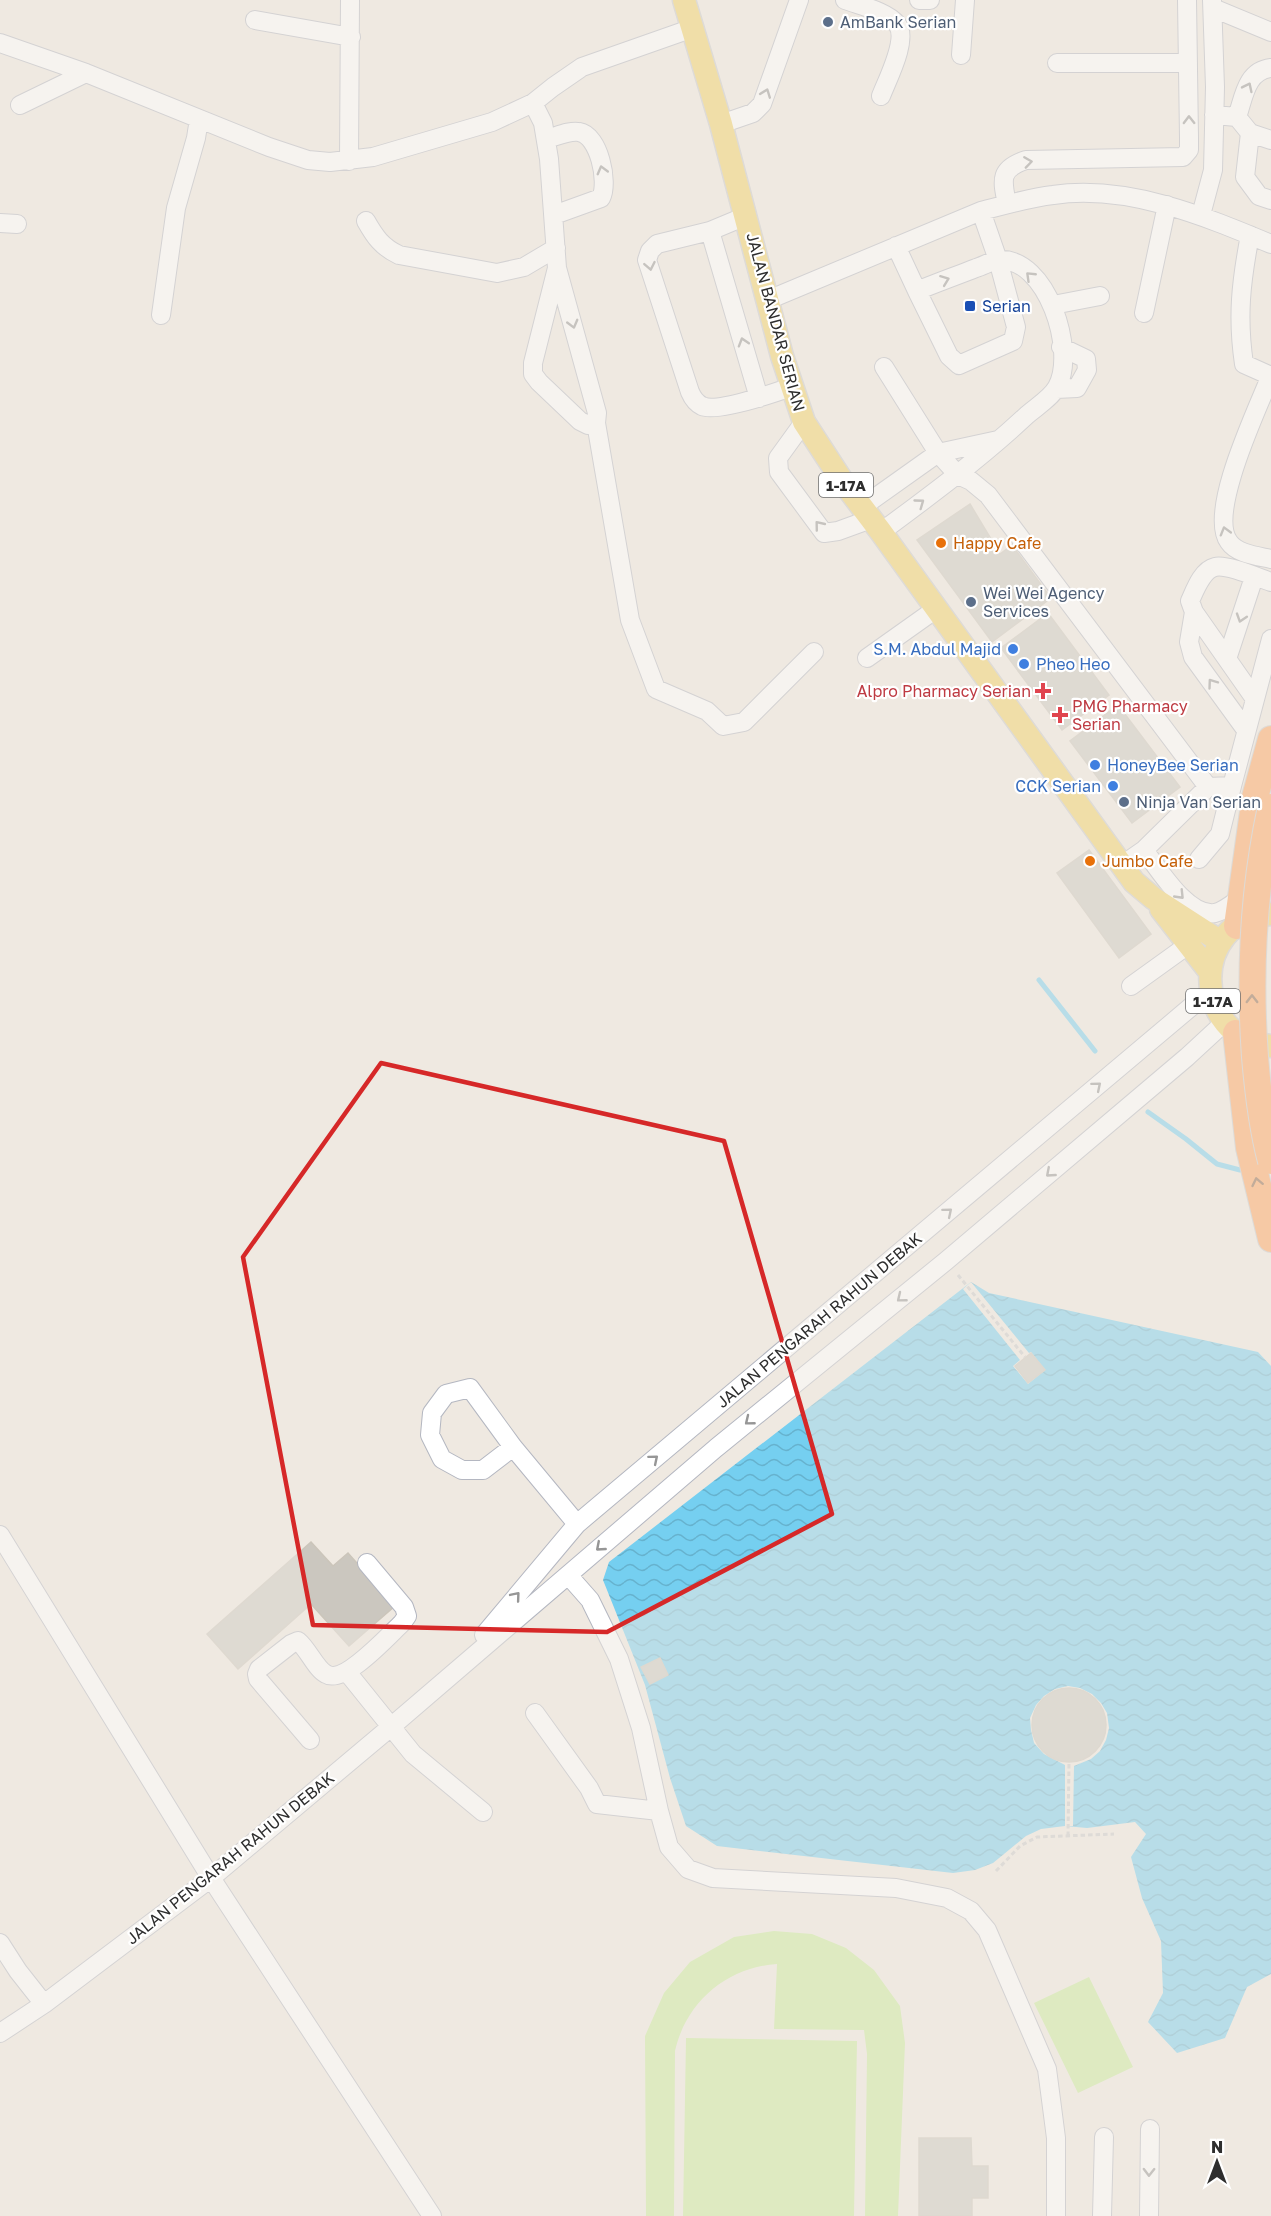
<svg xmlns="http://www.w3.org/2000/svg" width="1271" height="2216" font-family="'Golos Text',sans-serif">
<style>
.pitch{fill:#c9ec9a}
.water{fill:url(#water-waves)}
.pier{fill:#efe9e1}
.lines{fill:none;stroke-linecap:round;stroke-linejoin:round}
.stream{stroke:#75cff0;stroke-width:5}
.building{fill:#cbc7bf;stroke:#cbc5ba;stroke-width:1.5}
.minor-casing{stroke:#b4b7c1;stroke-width:20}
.major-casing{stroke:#c9c9c9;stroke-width:25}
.highway-casing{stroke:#c9c9c9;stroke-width:28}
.path{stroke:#c9c9c9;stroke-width:3;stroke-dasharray:4.5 3;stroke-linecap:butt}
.minor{stroke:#fff;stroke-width:18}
.major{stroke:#f2d163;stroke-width:22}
.highway{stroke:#ffa35c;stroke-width:26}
.highway-bridge-casing{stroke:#c9c9c9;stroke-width:28;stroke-linecap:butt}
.highway-bridge{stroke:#ffa35c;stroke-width:26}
.oneway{stroke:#969696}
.oneway2{stroke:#8c6343}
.marked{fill:none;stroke:#d62828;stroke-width:4.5;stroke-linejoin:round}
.service-dot{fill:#5c6f8a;stroke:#fff;stroke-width:2}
.transit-dot{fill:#1a4fb4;stroke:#fff;stroke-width:2}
.food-dot{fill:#e8710a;stroke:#fff;stroke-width:2}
.shop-dot{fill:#3f7fe0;stroke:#fff;stroke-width:2}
.health-dot{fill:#e0444e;stroke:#fff;stroke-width:2}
.labels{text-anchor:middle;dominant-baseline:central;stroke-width:4.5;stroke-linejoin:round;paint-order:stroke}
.shield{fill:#fff;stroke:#6d6d6d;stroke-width:1.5}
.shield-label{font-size:15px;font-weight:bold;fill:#2e2e2e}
.service-label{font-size:16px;fill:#4e5e75;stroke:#fff;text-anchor:start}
.transit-label{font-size:16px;fill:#164399;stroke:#fff;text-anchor:start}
.street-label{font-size:16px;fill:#2e2e2e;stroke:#fff}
.food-label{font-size:16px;fill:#c56008;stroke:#fff;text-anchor:start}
.shop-label{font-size:16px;fill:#366cbe;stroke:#fff;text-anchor:end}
.health-label{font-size:16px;fill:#be3a42;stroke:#fff;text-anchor:end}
</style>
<defs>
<pattern id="water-waves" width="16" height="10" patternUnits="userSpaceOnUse" patternTransform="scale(1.5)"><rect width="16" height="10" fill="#75cff0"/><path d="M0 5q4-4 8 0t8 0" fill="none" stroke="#66b2ce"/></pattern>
</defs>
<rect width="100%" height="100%" fill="#efe9e1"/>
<path class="pitch" d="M774 1931 812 1934 846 1948 874 1970 900 2006 905 2043 898 2216H865L867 2054 864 2030 774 2029 777 1964C727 1967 686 2002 675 2051L674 2216H646L645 2036 664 1993 690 1962 734 1937Z
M1089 1977 1133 2067 1078 2093 1034 2003Z
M686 2038 857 2041 854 2216H683Z"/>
<path class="water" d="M971 1282 989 1293 1258 1352 1271 1366V1974L1247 1987 1225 2038 1177 2053 1148 2022 1163 1993 1161 1941 1142 1898 1131 1857 1146 1834 1135 1822 1087 1828 1065 1826 1041 1829 1026 1836 993 1863 975 1870 953 1873 717 1846 686 1826 670 1778 645 1685 603 1580 609 1562Z"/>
<path class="pier" d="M971 1282 1029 1353 1031 1352 1045 1370 1028 1384 1013 1366 1020 1360 963 1289Z
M1068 1686 1080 1688 1092 1694 1101 1703 1107 1713 1109 1728 1106 1740 1100 1751 1091 1759 1074 1766 1073 1826H1065V1765L1044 1754 1034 1743 1031 1730 1030 1718 1036 1705 1044 1696 1055 1689Z"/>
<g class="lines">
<path class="stream" d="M1039 980 1095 1051
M1148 1112 1186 1139 1217 1164 1240 1170"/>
</g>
<path class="building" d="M970 504 1000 554 1012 545 1051 598 992 642 917 540Z
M1048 613 1109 695 1062 730 1001 648Z
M1118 705 1180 787 1132 823 1070 741Z
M1089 850 1151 934 1119 958 1057 873Z
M1031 1353 1045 1370 1028 1383 1015 1366Z
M311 1542 333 1566 348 1553 395 1606 349 1646 311 1604 238 1669 207 1634Z
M660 1658 668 1675 650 1684 641 1667Z
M1032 1725a37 37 0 1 1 74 0a37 37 0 1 1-74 0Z
M919 2138H971L972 2166H988V2198H972V2216H919Z"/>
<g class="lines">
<g class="minor-casing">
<path id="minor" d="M845 0C861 6 886 11 897 24 909 39 887 80 881 96
M919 0H930
M1213 8 1271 32
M255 20 351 37
M0 43 86 73 269 147 308 160 330 162 373 157 492 122 533 103 553 87 582 67 693 28
M961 55 965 0
M1057 63H1188
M533 103 543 123 549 159 557 268 597 413 596 423 588 425 580 421 539 382 533 374V363L557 268
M20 105 86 73
M1214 115 1237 117 1250 133 1271 140
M1237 117C1244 97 1246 71 1271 68
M721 124 753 113 762 104 799 0
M1250 133 1245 177 1259 196 1271 200
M546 139C555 137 570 130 579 132 599 135 609 182 601 198L554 215
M349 161 350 0
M1007 204C1002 180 999 169 1026 160L1183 157 1189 150V138L1187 0
M1201 215 1213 170 1215 87 1212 0
M746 216 710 231 657 244 650 251 647 260 690 392C693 399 696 403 702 406 717 413 774 393 791 387
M366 221C375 237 382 247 399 255L497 273 524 267 556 248
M0 223 17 224
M710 231 759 398
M1250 235C1241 282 1237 317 1244 364L1271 376
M917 291 949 356 959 365 1013 341 1016 327 998 260 981 211
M768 300 981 211C1005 205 1028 198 1053 195 1127 184 1204 216 1271 244
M1053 305 1100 296
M1144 313 1167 205
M161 315 176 208 196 138 199 119
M884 367 938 453 958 475 971 481 988 495 1208 787
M1271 375C1258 408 1207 513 1229 542 1237 554 1258 556 1271 559
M1056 389 1077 388 1087 370 1086 359 1061 347
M804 422 778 458 779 472 824 533 838 531 871 519
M596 423 630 620 656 689 707 711 723 726 744 722 814 652
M862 507 938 453 998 440
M881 532C931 495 981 458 1027 415 1036 407 1051 398 1057 387 1077 352 1047 256 998 260 991 261 983 266 976 268 956 276 936 283 917 291L896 246
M1194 612 1189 642 1193 657 1246 730
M867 658 936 609
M1227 659 1254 577
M1255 699 1194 612 1190 601C1195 590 1202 570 1215 567 1227 564 1259 578 1271 582
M1144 850C1159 869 1187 917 1215 913 1224 911 1232 904 1239 899
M1199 859 1220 834 1232 786
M1121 866 1144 850 1208 787 1232 786 1271 639
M1131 986 1188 945
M513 1447 483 1470H462L442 1459 430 1435 432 1413 446 1394 470 1388 513 1447 577 1524
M0 1535 211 1878 432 2216
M568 1575 590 1600 619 1659 641 1728 659 1811 669 1847 688 1869 713 1878 896 1888 947 1898 971 1911 987 1930 1047 2069 1056 2138V2216
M484 1635 577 1524 1192 1006 1211 994
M347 1672 413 1754 483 1812
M535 1713 589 1788 597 1804 659 1811
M310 1740 258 1679 257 1674 259 1669 291 1644 298 1641C308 1649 316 1669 326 1674 344 1685 388 1636 402 1623L407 1616 404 1607 367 1563
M0 1943 18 1971 44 2004
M0 2033 44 2004 211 1878 392 1726 716 1448 946 1261 1187 1057 1225 1022
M1102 2216 1104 2137
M1149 2216 1150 2129"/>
</g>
<g class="major-casing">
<path id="major" d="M684 0 721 124 782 356 804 422 843 482 881 532 1134 882 1153 898 1221 942
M1161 909 1210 972
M1271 914C1190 919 1190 1038 1271 1046"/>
</g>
<g class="highway-casing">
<path id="highway" d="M1237 926 1255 797 1271 739
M1236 1033 1249 1148 1271 1239"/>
</g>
<path class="path" d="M958 1275 1025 1357
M1068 1836 1069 1762
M996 1871 1020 1846 1037 1837 1114 1834"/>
<use href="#minor" class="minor"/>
<use href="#major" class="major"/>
<use href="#highway" class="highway"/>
<g class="highway-bridge-casing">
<path id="highway-bridge" d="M1271 807C1253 890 1249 973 1255 1057 1258 1092 1262 1128 1271 1161"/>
</g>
<use href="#highway-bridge" class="highway-bridge"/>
</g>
<defs><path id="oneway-chevron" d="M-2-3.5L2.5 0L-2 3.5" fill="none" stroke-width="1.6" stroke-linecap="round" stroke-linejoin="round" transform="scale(1.5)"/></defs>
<g class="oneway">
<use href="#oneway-chevron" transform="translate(1248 87) rotate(-64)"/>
<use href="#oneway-chevron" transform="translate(766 93) rotate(-69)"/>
<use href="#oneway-chevron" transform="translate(1189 120) rotate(-91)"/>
<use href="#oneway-chevron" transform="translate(1028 162) rotate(-8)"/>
<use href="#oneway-chevron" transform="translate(602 170) rotate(-105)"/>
<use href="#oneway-chevron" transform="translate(650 266) rotate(79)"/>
<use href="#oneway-chevron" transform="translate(1030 276) rotate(-136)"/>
<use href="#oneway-chevron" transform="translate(945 280) rotate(-21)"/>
<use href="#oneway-chevron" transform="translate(573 324) rotate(75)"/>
<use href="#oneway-chevron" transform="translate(743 342) rotate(-107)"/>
<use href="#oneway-chevron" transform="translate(920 503) rotate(-36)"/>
<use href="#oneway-chevron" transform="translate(819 525) rotate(-129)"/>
<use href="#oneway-chevron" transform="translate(1225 531) rotate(-106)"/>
<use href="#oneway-chevron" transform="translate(1241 618) rotate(108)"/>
<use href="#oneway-chevron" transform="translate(1212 683) rotate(-126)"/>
<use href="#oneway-chevron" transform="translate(1180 895) rotate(46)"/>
<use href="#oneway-chevron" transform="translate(1097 1086) rotate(-40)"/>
<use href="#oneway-chevron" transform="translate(1050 1173) rotate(139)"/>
<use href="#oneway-chevron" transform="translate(948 1212) rotate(-40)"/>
<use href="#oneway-chevron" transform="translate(901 1298) rotate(141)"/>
<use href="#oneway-chevron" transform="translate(749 1421) rotate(141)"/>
<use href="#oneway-chevron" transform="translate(654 1459) rotate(-40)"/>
<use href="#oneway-chevron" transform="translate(600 1547) rotate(139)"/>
<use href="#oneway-chevron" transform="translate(516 1596) rotate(-50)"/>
<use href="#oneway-chevron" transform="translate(1149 2172) rotate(91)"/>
</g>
<g class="oneway2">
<use href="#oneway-chevron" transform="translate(1252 999) rotate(-90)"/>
<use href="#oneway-chevron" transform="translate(1257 1182) rotate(-102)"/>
</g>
<path d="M0 0H1271V2216H0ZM381 1063 724 1141 832 1514 607 1632 313 1625 243 1257Z" fill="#efe9e1" fill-opacity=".55" fill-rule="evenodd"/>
<path class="marked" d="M381 1063 724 1141 832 1514 607 1632 313 1625 243 1257Z"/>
<g class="service-dot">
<circle cx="828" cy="22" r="6"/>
<circle cx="971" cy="602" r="6"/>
<circle cx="1124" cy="802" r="6"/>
</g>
<rect class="transit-dot" x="964" y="300" width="12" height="12" rx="3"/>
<g class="food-dot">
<circle cx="941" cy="543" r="6"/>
<circle cx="1090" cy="861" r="6"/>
</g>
<g class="shop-dot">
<circle cx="1013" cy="649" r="6"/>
<circle cx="1024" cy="664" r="6"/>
<circle cx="1095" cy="765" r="6"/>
<circle cx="1113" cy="786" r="6"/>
</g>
<g class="health-dot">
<path d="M1040 682h6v6h6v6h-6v6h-6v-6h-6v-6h6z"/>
<path d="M1057 706h6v6h6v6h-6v6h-6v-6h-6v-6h6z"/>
</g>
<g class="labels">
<g class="shield">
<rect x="819" y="473" width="54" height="24" rx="4.5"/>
<rect x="1186" y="989" width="54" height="24" rx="4.5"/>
</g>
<g class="shield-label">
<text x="846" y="485">1-17A</text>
<text x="1213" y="1001">1-17A</text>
</g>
<g class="service-label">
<text x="840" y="22">AmBank Serian</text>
<text x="983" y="593">Wei Wei Agency<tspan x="983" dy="18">Services</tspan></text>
<text x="1136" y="802">Ninja Van Serian</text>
</g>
<g class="transit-label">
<text x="982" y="306">Serian</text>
</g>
<g class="street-label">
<text transform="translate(776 322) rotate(75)">JALAN BANDAR SERIAN</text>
<text transform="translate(819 1320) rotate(-40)">JALAN PENGARAH RAHUN DEBAK</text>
<text transform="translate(230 1858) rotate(-39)">JALAN PENGARAH RAHUN DEBAK</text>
</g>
<g class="food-label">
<text x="953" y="543">Happy Cafe</text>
<text x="1102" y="861">Jumbo Cafe</text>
</g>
<g class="shop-label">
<text x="1001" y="649">S.M. Abdul Majid</text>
<text x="1036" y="664" text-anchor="start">Pheo Heo</text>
<text x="1107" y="765" text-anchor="start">HoneyBee Serian</text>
<text x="1101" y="786">CCK Serian</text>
</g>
<g class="health-label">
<text x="1031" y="691">Alpro Pharmacy Serian</text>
<text x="1072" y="706" text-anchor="start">PMG Pharmacy<tspan x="1072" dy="18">Serian</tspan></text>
</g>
</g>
<g transform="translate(1217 2162)" stroke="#ffffff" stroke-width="4.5" paint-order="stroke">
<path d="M0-4.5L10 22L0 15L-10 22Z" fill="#2e2e2e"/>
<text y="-9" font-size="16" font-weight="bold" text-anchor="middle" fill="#2e2e2e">N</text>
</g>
</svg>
